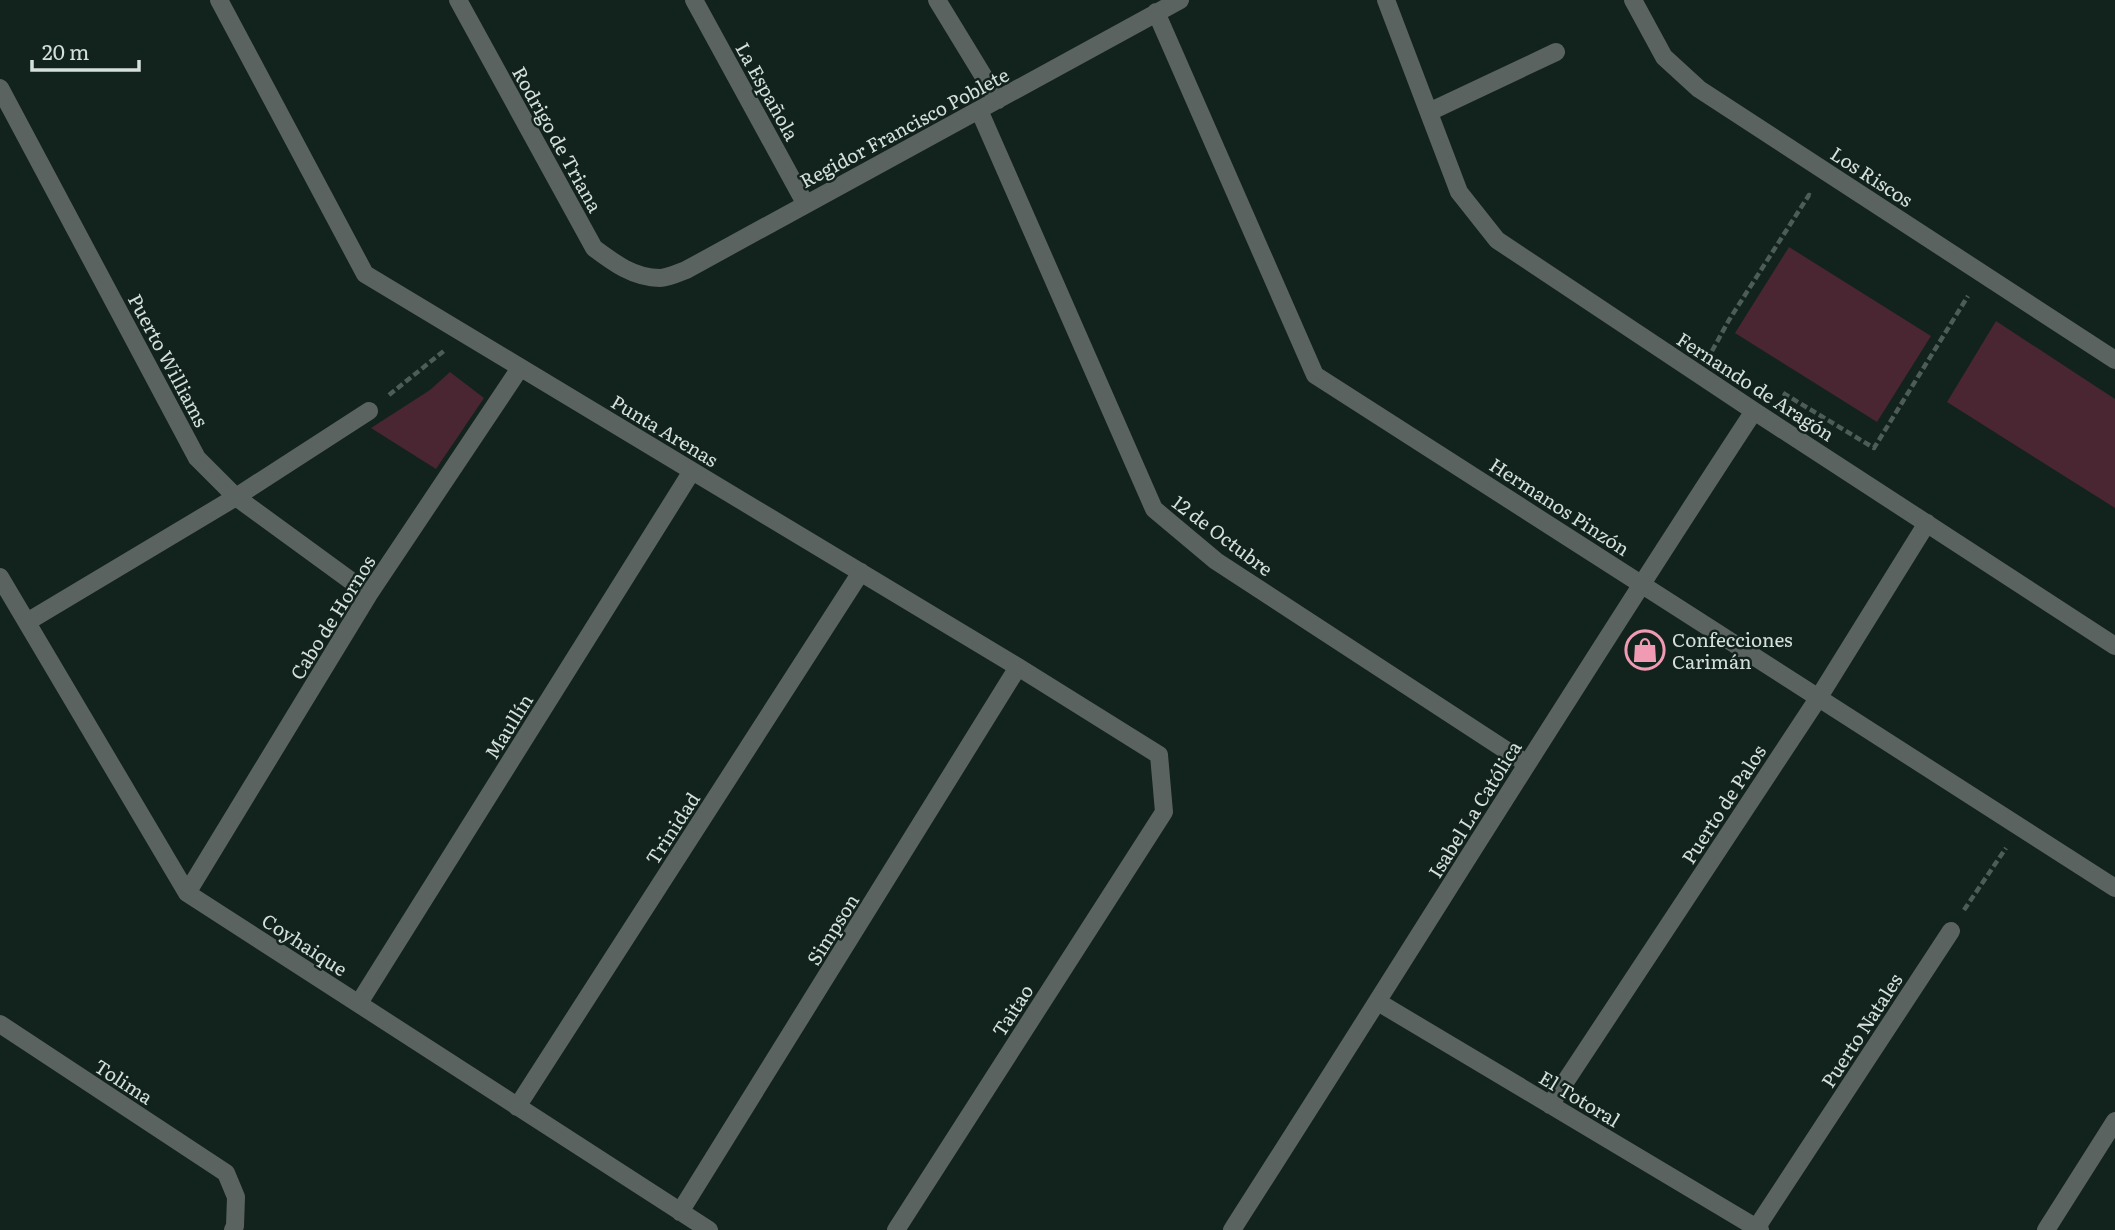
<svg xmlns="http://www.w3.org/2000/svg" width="2115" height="1230" font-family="Literata,serif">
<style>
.green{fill:#492631}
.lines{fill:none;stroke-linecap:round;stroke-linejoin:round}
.path{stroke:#4d5c57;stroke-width:4.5;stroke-dasharray:7 3.5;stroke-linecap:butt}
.minor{stroke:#5b6360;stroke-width:18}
.labels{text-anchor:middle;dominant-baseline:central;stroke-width:5;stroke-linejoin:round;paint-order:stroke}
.street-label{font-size:19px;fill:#d5e0dc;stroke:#12221d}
.poi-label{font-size:19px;fill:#d5e0dc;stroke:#12221d;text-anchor:start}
</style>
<rect width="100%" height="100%" fill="#12221d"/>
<path class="green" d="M1789 247 1931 336 1877 422 1735 333Z
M1996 321 2115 399V508L1947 402Z
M450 372 484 398 436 469 371 428 430 390Z"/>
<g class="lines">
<path class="path" d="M1712 351 1729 320 1809 195 1812 196
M1783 393 1874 448 1968 296
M389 395 445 350
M1964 910 2006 848"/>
<path class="minor" d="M219 0 365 274 1018 667 1159 755 1164 812 896 1230
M458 0 594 248C614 263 634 278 660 278 668 278 678 273 686 270L1180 0
M694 0 805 203
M937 0 998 100
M1386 0 1459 192 1497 240 1754 411 2115 646
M1633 0 1664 57 1699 89 2115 360
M1156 12 1315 375 2115 888
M0 88 197 458 236 497 369 594
M979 110 1154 509 1216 561 1527 764
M1429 112 1556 52
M0 577 187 893 709 1230
M27 622 236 497 369 411
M187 893 369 594 520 368
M1378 1002 1760 1230
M359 1003 692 471
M0 1024 226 1173 236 1197 235 1226 233 1230
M1550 1105 1819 697 1927 523
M517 1107 861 572
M680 1212 1018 667
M1232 1230C1407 957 1576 682 1754 411
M1755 1230 1951 931
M2046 1230 2115 1121"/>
</g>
<defs>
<g id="shop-ring" transform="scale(2.0125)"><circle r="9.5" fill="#12221d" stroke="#f19ab4" stroke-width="1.5"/><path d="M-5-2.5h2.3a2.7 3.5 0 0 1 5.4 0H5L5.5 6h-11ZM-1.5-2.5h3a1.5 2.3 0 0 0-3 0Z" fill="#f19ab4"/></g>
</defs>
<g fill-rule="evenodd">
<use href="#shop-ring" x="1645" y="650"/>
</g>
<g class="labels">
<g class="street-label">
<text transform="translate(768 91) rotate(61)">La Española</text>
<text transform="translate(904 127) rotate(-28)">Regidor Francisco Poblete</text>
<text transform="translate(558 139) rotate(61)">Rodrigo de Triana</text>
<text transform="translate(1872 176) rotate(33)">Los Riscos</text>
<text transform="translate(169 360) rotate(62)">Puerto Williams</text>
<text transform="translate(1756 386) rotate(33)">Fernando de Aragón</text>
<text transform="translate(665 430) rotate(31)">Punta Arenas</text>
<text transform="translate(1560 506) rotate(33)">Hermanos Pinzón</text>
<text transform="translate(1223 535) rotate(37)">12 de Octubre</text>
<text transform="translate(332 617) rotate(-58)">Cabo de Hornos</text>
<text transform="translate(508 726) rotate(-58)">Maullín</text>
<text transform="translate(1723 804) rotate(-57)">Puerto de Palos</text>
<text transform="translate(1474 809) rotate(-58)">Isabel La Católica</text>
<text transform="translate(672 828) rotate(-57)">Trinidad</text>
<text transform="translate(832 929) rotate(-58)">Simpson</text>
<text transform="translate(305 944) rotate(33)">Coyhaique</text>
<text transform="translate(1012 1010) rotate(-57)">Taitao</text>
<text transform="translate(1861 1030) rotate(-57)">Puerto Natales</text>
<text transform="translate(124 1081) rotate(33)">Tolima</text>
<text transform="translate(1580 1098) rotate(31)">El Totoral</text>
</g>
<g class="poi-label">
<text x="1672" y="639">Confecciones<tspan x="1672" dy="22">Carimán</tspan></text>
</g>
</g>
<path d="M32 60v10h107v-10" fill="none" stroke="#d5e0dc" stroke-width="3.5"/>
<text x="42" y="60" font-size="21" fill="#d5e0dc" stroke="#12221d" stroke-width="5" paint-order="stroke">20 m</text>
</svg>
